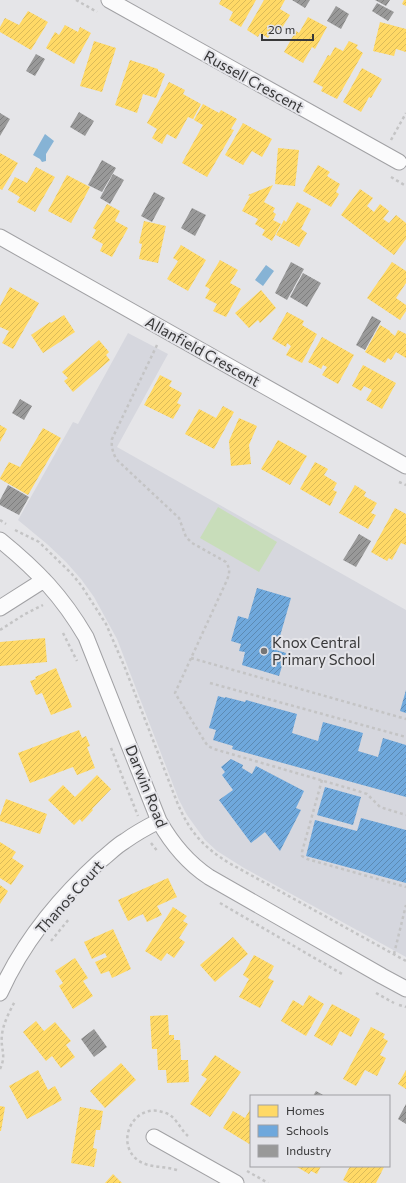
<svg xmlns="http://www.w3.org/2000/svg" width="406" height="1183" font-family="Commissioner,sans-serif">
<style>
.built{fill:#d6d7de}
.pitch{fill:#c8ddba}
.water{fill:#86b3d5}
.homes{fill:url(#homes-hatch)}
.schools{fill:url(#schools-hatch)}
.industry{fill:url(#industry-hatch)}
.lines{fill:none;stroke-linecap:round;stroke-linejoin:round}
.minor-casing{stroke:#a1a1a4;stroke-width:17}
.path{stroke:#c4c4c5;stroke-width:2.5;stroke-dasharray:3 3;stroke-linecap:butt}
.minor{stroke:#fbfbfc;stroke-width:15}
.poi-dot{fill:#757576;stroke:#e4e4e9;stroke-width:1.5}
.labels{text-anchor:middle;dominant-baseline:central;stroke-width:4;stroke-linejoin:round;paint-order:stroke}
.street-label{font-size:15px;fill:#383839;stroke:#e4e4e9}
.poi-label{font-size:15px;fill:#383839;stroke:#e4e4e9;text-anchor:start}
</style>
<defs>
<pattern id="homes-hatch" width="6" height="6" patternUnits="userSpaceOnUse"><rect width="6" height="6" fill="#ffd966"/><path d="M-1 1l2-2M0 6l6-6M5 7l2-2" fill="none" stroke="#dbbb59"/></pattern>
<pattern id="schools-hatch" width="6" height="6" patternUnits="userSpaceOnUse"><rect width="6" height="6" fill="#6fa8dc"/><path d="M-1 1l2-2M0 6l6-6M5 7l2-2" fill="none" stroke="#5c8ab3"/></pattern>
<pattern id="industry-hatch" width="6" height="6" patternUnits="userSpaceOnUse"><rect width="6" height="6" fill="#999"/><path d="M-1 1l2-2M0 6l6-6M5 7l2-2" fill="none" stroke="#7e7e7e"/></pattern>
</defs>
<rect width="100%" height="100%" fill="#e5e5e8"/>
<path class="built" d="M128 333 168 354 117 447 406 610V957L244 868 217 851 205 840 187 815 179 800 117 639 94 597 81 579 66 562 47 544 18 520 73 422 78 424Z"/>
<path class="pitch" d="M218 507 277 542 259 572 200 538Z"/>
<path class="water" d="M45 134 54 141 46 154V161L42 162 40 159 33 155Z
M266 265 274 271 263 286 255 280Z"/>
<path class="homes" d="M221 0H256L241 27 229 20 233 12 219 4Z
M264 0H285L280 9 290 15 280 31 274 27 268 38 260 33 258 37 247 30Z
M404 0H406V6L402 4Z
M28 11 48 22 31 50 0 32V27L5 18 19 25Z
M308 17 327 27 315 49 312 47 303 63 284 52 296 31 299 33Z
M380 22 406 29V52L396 49 394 56 373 51Z
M65 25 78 32 80 27 91 33 74 64 46 48 55 32 59 35Z
M94 41 116 48 102 92 80 86Z
M349 41 358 45 356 48 363 53 337 99 321 91 323 87 313 82 328 55 330 56 335 47 343 51Z
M130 60 158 69V71L165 74 156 98 143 94 137 113 115 105Z
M362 68 382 79 371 98 369 97 361 112 343 102Z
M169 82 185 90 183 94 201 104 193 119 188 117 176 139 167 134 162 144 152 138 157 129 147 123Z
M203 104 219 113 221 110 237 119 231 129 234 130 207 177 182 163 203 125 194 120Z
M243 123 272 139 262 157 252 151 243 165 225 155Z
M278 148 299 150 295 186 275 184Z
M0 153 18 163 2 190 0 189Z
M318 165 330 172 327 176 340 184 336 192 339 194 331 207 303 191Z
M36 167 55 177 35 212 17 202 20 197 8 190 15 177 27 183Z
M67 175 90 187 71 223 48 211Z
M273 185 264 202 275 208 273 212 276 214 273 220 281 224 272 241 262 235 265 230 255 224 258 219 242 211 250 196 248 195Z
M360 189 373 198 367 206 374 212 380 204 389 211 383 219 389 223 396 215 406 223V239L394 255 341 215Z
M297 202 311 209 301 229 307 233 299 247 276 235 284 220 286 222Z
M107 204 120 211 115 221 128 228 112 257 100 251 103 244 92 238 96 230 93 228Z
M144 221 166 226 158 263 139 259 142 244 139 243Z
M181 245 206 260 188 291 167 279 178 261 173 258Z
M220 260 238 270 230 283 241 289 226 317 213 311 217 304 205 298 210 289 205 286Z
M392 262 406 271V283L396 298 406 305V311L400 320 367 298Z
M10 287 39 303 13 349 2 343 9 331 0 327V306Z
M261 290 276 308 260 323 258 320 249 328 235 313Z
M287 312 304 321 302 325 317 334 302 363 286 355 291 346 287 343 286 347 272 339Z
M64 315 75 332 43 353 31 335 50 322 51 323Z
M380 325 390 331V332L395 336 398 330 406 334V358L396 352 391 360 388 358 385 363 365 352Z
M322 337 354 355 338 384 322 375 327 367 323 365 321 369 308 362Z
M99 340 109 352 106 355 110 360 73 392 64 381 68 378 62 372Z
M363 365 396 383 382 409 366 400 372 390 364 386 361 391 352 386Z
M160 375 172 381 169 386 182 393 177 403 181 405 173 419 144 405Z
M223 406 234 412 214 449 185 434 199 409 216 418Z
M239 418 257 426 249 445 251 464 231 466 229 441Z
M0 425 7 429 0 442Z
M43 428 61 438 28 495 0 479V478L9 462 20 467Z
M278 440 307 456 290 485 261 469Z
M315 462 328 469 324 475 337 483 333 490 337 492 330 506 300 489Z
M355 485 366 492 364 496 377 503 371 513 376 515 368 529 339 513Z
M395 508 406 514V545L401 543 392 560 389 558 387 561 371 552Z
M45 638 47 662 0 666V642Z
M56 668 72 707 51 715 42 693 36 695 30 681 36 679 35 677Z
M79 730 82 738 86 736 90 746 87 747 95 768 77 775 73 767 30 783 18 753Z
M97 775 111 789 92 809 93 810 82 822 80 819 74 825 48 800 63 785 75 797Z
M6 799 47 814 40 834 0 821V816Z
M0 842 16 852 12 858 24 866 11 885 0 878Z
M168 878 177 897 157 906 162 915 147 922 143 914 128 921 118 900Z
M0 885 8 891 0 904Z
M173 907 187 916 183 921 188 924 179 938 185 942 174 958 167 953 161 961 145 951Z
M113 929 131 969 112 978 109 971 101 974 95 962 107 957 105 953 92 959 84 942Z
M233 937 248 954 215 982 200 965Z
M254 955 274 966 268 978 274 981 260 1008 239 997 249 979 243 975Z
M75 958 88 978 83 981 93 996 73 1009 59 986 63 983 55 971Z
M309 995 324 1004 306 1036 281 1021 293 1000 303 1006Z
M332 1004 360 1019 351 1037 340 1031 332 1046 314 1036Z
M168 1015 169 1035H174V1040H180L181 1060H188L189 1082 167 1083 166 1070H158L157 1049H152L150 1016Z
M36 1021 44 1031 55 1022 71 1041 66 1045 75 1057 61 1068 52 1056 46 1061 23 1032Z
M371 1027 385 1034 383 1038 388 1041 380 1055 386 1058 377 1076 365 1070 356 1086 343 1079Z
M215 1055 241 1072 210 1117 190 1104 207 1079 201 1075Z
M121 1063 136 1080 105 1108 90 1091Z
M38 1070 48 1090 55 1086 62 1100 27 1119 9 1086Z
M406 1070V1089L398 1084Z
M0 1106 5 1107 1 1131H0Z
M80 1107 103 1111 100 1130H96L93 1148 97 1149 94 1167 71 1163Z
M251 1108V1145L223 1128 233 1111 245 1118Z
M297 1166H321L317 1174 311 1171 309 1174 297 1167Z
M350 1166H382L384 1167 376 1183H349L343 1180Z
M113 1174 122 1183H105Z"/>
<path class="schools" d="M257 588 291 598 276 650 286 653 279 676 242 665 245 652 239 651 241 644 231 641 238 616 248 619Z
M406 690V713L400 711Z
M218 696 225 698V697L245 702 246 700 297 714 292 733 318 741 323 722 363 733 358 751 378 757 383 738 406 745V797L232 749 233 746 213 740 216 730 209 728Z
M231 759 243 765 242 768 252 774 256 766 304 791 296 808 301 810 280 851 265 832 251 843 219 800 233 790 222 775 225 772 221 767Z
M325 787 361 797 353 825 317 815Z
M361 818 406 830V883L306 856 315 820 357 831Z"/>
<path class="industry" d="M292 0H310L305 8Z
M375 0H390L386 6Z
M377 3 394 12 388 21 372 11Z
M336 6 349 14 341 29 327 21Z
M36 54 45 59 35 76 26 71Z
M79 112 94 121 85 136 70 127Z
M0 113 10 119 0 136Z
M102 160 116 168 102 192 88 185Z
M113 174 124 180 110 204 100 198Z
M154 192 165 198 152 222 141 216Z
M192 208 206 215 195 236 181 228Z
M291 262 304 269 287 300 275 293Z
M303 273 321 283 307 307 290 297Z
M372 316 381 321 365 350 356 345Z
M20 399 32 406 24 420 12 413Z
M8 485 29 497 19 515 0 505V500Z
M359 534 371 541 356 567 343 560Z
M94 1029 107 1047 94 1057 81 1039Z
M316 1091 325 1096H313Z
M406 1104V1124L398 1119Z"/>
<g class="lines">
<g class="minor-casing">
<path id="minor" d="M109 0 399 162
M0 237 406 466
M0 540C37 570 62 596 86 637L159 821C172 844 188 863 209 877L382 976 406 989
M0 608 44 580
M0 993C23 942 60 897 101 860 109 854 116 846 125 841 136 833 147 827 159 821
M154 1137 236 1183"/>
</g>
<path class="path" d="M76 0 97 12
M391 140 406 113
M391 177 406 186
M157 345 112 439C111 447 113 452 116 459L179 518 186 537 192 543 226 562C230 569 230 572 227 580L175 693 205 742 208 746 214 749 358 791 367 794 380 807 406 815
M399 482 406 485
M0 520 6 524
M15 530 39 542 71 573 81 585 106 624 125 668 177 802C189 831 202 846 229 863L406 961
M0 630 25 614 43 605
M63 633 77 661
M191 658 406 719
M210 683 406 737
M111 748 138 816
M322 780 302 852V856L307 859 406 887
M151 843 158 852
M220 903 342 974
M51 941 69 919
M394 954 406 905
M376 993 394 1003
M399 1005 406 1007
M0 1069C7 1054 0 1049 2 1035 3 1023 10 1011 15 1001
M177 1170C165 1166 150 1168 139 1161 115 1145 131 1106 159 1111 163 1112 167 1113 170 1115 178 1121 181 1130 188 1136
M247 1171 268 1183"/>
<use href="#minor" class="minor"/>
</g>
<circle class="poi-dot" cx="264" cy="651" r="4"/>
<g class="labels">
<g class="street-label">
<text transform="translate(254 81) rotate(29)">Russell Crescent</text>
<text transform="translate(203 351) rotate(29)">Allanfield Crescent</text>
<text transform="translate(147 786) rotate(68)">Darwin Road</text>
<text transform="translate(69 897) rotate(-48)">Thanos Court</text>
</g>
<g class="poi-label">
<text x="272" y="642">Knox Central<tspan x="272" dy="17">Primary School</tspan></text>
</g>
</g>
<rect x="250" y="1095" width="140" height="72" fill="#e4e4e9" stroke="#9f9fa3"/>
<rect x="258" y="1105" width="20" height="12" fill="#ffd966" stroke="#9f9fa3"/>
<text x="286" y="1115" font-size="12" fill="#383839">Homes</text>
<rect x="258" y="1125" width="20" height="12" fill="#6fa8dc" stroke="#9f9fa3"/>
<text x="286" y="1135" font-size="12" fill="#383839">Schools</text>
<rect x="258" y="1145" width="20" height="12" fill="#999999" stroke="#9f9fa3"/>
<text x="286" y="1155" font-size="12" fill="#383839">Industry</text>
<path d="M262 34v6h51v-6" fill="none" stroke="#383839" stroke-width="2"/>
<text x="268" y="34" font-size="12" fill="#383839" stroke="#e4e4e9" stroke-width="3" paint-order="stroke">20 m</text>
</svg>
